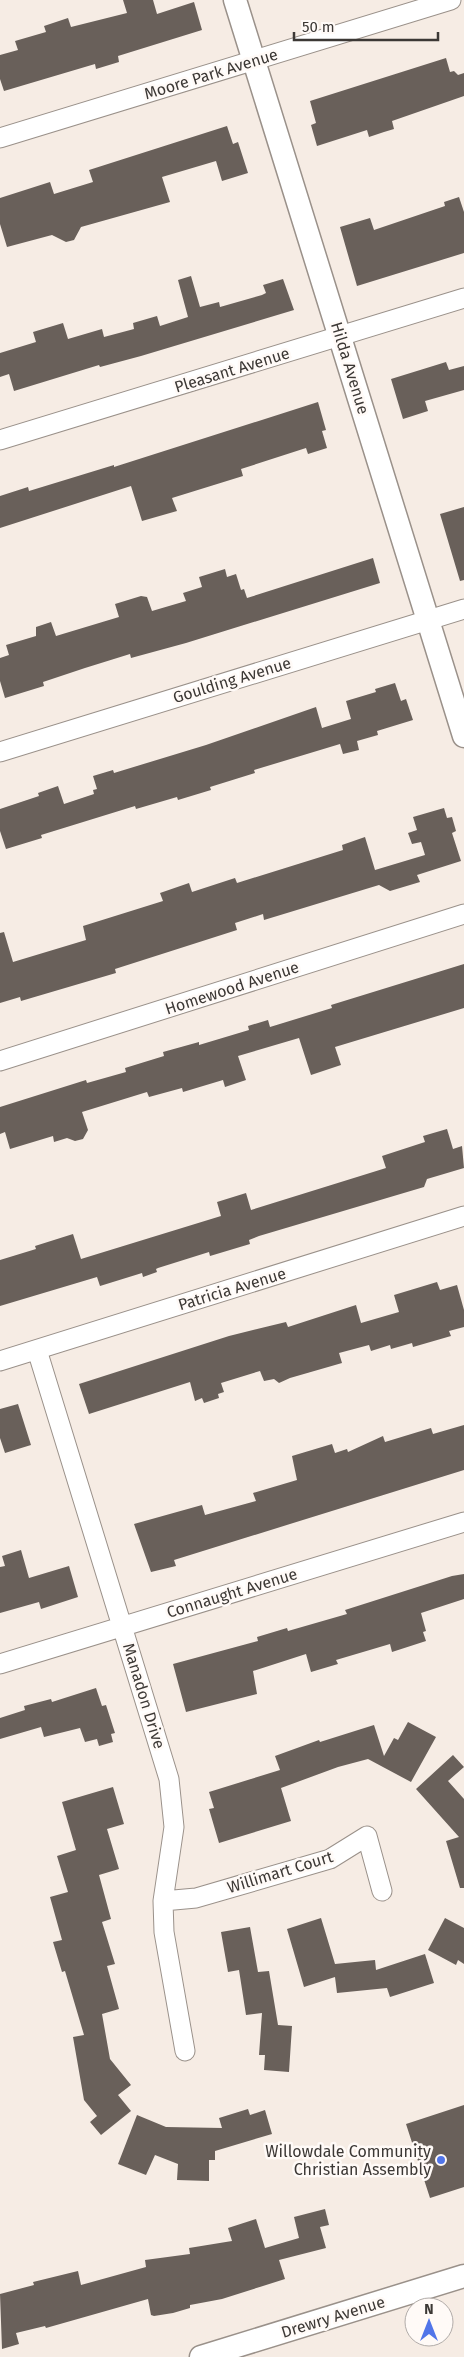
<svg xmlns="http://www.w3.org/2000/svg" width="464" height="2357" font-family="'Fira Sans',sans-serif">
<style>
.building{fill:#69605a}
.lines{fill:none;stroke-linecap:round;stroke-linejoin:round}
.minor-casing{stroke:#9a918a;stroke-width:21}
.tertiary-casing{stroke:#9a918a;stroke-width:25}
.minor{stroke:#fff;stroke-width:19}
.tertiary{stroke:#fff;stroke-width:22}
.poi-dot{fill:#5175e9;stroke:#fffaf7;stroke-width:2}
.labels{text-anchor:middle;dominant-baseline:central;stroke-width:5;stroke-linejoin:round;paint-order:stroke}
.street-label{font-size:16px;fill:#3c3835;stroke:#fffaf7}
.poi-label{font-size:16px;fill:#3c3835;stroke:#fffaf7;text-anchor:end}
</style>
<rect width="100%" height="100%" fill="#f6ece4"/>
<path class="building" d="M123 0H153L157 14 194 2 202 30 118 56 119 62 96 69 95 64 4 91 0 79V55L18 50 15 41 46 32 44 26 68 18 71 27 127 13Z
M446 58 450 72 454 71 458 75 464 73V96L392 121 394 129 384 132 369 137 367 130 317 146 311 125 316 123 310 101Z
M227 126 233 144 238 142 248 173 222 181 216 161 162 177 170 202 81 227 74 240 66 242 52 235 7 247 0 224V198L50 182 54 194 93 182 89 170Z
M459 197 464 212V253L357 286 340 227 370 218 374 230 445 206 444 202Z
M191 276 200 307 219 302 220 307 262 295 266 293 263 285 283 279 294 310 141 356 100 367 99 365 14 391 9 374 0 377V353L36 342 33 332 63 323 68 339 102 329 104 337 134 329 133 323 157 316 160 326 188 317 178 280Z
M446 362 449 370 464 366V390L425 401 428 411 403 419 391 379Z
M318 402 326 430 322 431 327 448 308 454 306 448 241 469 243 476 172 498 177 511 142 521 131 486 0 528V496L28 487 29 491 114 465V467Z
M464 507V580L460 581 440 514Z
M373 558 380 583 186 643 131 658 130 654 85 668 43 682 44 686 5 698 0 681V658L9 655 6 645 36 636V627L51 622 56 636 119 617 115 604 141 596 147 597 152 611 186 601 183 593 202 587 199 577 225 569 227 577 236 574 241 590 244 589 247 598Z
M395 683 401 701 406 699 413 720 377 731 378 735 357 741 359 750 343 754 340 744 254 770 255 773 210 787 211 790 178 800 177 797 136 809 135 806 41 835 42 838 6 849 0 831V809L39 796 38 793 58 786 64 804 94 794 93 790 97 789 93 776 113 770 114 773 206 745 316 707 322 728 351 719 346 701 376 692 375 689Z
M444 808 447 818 452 817 456 831 452 833 461 861 417 875 420 882 390 891 379 885 264 920 263 914 235 923 237 930 115 969 116 973 21 1001 20 997 0 1003V933L4 932 13 962 86 940 83 926 163 901 160 893 189 883 192 892 235 878 237 883 343 850 342 845 365 837 375 870 425 855 421 842 412 844 408 833 417 830 413 817Z
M464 964V1008L335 1047 341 1065 311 1075 299 1038 238 1056 246 1080 225 1087 223 1080 183 1092 182 1088 149 1097 147 1092 82 1112 88 1130 83 1139 75 1141 67 1138 54 1142 53 1136 10 1149 5 1132 0 1134V1107L86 1080 87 1083 126 1072 125 1068 164 1056 163 1052 199 1042V1045L249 1030 248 1026 268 1020 270 1027 332 1008 331 1005Z
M447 1129 453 1149 462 1146 464 1168 427 1179 424 1187 259 1236 249 1240 250 1244 210 1256 209 1252 158 1268 156 1269 157 1272 143 1277 142 1273 100 1286 97 1277 0 1306V1260L36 1249 35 1246 73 1234 81 1259 221 1216 217 1202 246 1193 251 1210 386 1168 382 1156 425 1142 423 1136Z
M437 1282 440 1290 457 1285 464 1310V1327L449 1331 451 1336 413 1347 412 1343 391 1349 390 1345 371 1351 369 1345 339 1353 342 1363 290 1378 279 1383 274 1379 264 1381 260 1371 221 1383 224 1392 218 1394 219 1398 204 1403 202 1398 195 1401 190 1382 89 1414 79 1384 229 1336 286 1322 288 1327 356 1305 361 1323 399 1312 394 1295Z
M18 1404 31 1445 5 1453 0 1438V1409Z
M464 1425V1470L174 1560 176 1566 151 1572 134 1524 202 1505 205 1515 256 1501 253 1493 297 1480 292 1456 332 1444 335 1453 347 1449 348 1452 383 1436 385 1442 431 1428 433 1434Z
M21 1550 29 1578 69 1566 78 1597 41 1609 39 1602 0 1613V1567L5 1566 2 1556Z
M464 1574V1599L421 1613 426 1631 423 1632 426 1641 392 1652 390 1644 336 1660 338 1664 311 1672 306 1654 253 1671 257 1694 186 1712 173 1664 258 1641 257 1637 287 1628 288 1631 347 1614 345 1610 452 1576Z
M96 1688 102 1706 106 1705 115 1733 111 1734 113 1742 99 1746 97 1739 85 1742 80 1728 44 1737 41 1727 0 1739V1718L25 1710 24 1706 51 1699 52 1702Z
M408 1722 436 1737 411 1782 368 1759 338 1767 281 1788 291 1821 219 1843 209 1809 214 1808 209 1792 280 1770 275 1756 319 1740 320 1742 374 1725 384 1756 394 1738 398 1740Z
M453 1755 464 1767 448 1781 464 1799V1888H460L446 1841 459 1837 416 1789Z
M113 1787 124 1824 107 1829 119 1869 99 1875 111 1919 102 1922 115 1964 107 1966 119 2009 102 2014 110 2059 131 2085 118 2095 131 2111 101 2135 90 2122 97 2116 84 2100 73 2037 84 2035 65 1971 62 1972 53 1942 62 1940 50 1897 68 1892 57 1856 76 1850 62 1802Z
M321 1918 335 1964 375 1960 376 1970 425 1954 434 1983 390 1997 387 1988 337 1993 335 1977 304 1987 287 1929Z
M445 1918 464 1928V1964L458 1960 456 1965 428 1950Z
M250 1927 258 1972 269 1971 278 2025 292 2026 289 2072 264 2070 265 2055H259L262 2013 246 2015 239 1970 228 1972 221 1932Z
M464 2105V2187L430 2198 406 2124Z
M248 2109 250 2115 265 2110 272 2134 215 2151V2160H209V2181L177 2180 178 2164 155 2155 146 2175 118 2164 137 2115 166 2127 222 2128 219 2118Z
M325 2209 329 2225 320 2227 326 2248 279 2260 285 2279 222 2299 190 2305V2308L173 2313 154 2316 151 2315 148 2299 46 2328 45 2326 16 2333 19 2344 2 2349 0 2294 34 2285 33 2282 78 2271 81 2285 146 2267 145 2260 190 2254 189 2248 232 2241 228 2228 256 2219 265 2248 299 2238 294 2217Z"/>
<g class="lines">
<g class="minor-casing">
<path id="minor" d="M0 138 451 0
M0 440 464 298
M0 752 464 609
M0 1061 464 914
M37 1350 169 1779 174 1827 163 1901 164 1932 185 2051
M0 1361 464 1216
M0 1664 464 1522
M163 1901 196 1898 330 1859 367 1836 382 1891"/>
</g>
<g class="tertiary-casing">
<path id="tertiary" d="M235 0 464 736
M201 2357 464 2276"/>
</g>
<use href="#minor" class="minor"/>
<use href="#tertiary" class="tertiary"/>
</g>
<circle class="poi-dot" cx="441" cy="2160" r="5"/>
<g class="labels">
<g class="street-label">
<text transform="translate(211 74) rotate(-17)">Moore Park Avenue</text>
<text transform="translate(350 368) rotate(73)">Hilda Avenue</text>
<text transform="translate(232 370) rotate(-17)">Pleasant Avenue</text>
<text transform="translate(232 680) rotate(-17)">Goulding Avenue</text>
<text transform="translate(232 988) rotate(-18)">Homewood Avenue</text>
<text transform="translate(232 1289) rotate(-17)">Patricia Avenue</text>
<text transform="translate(232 1593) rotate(-17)">Connaught Avenue</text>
<text transform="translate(144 1696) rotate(73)">Manadon Drive</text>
<text transform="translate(280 1872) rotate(-17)">Willimart Court</text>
<text transform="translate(333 2317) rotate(-17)">Drewry Avenue</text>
</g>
<g class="poi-label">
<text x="431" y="2151">Willowdale Community<tspan x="431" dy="18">Christian Assembly</tspan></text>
</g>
</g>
<g transform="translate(429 2322)"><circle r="24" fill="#fffaf7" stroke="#b1aca9"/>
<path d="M0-4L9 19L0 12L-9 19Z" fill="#5175e9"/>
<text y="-8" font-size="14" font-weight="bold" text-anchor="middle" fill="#3c3835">N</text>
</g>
<path d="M294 32v8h144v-8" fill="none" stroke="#3c3835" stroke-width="2.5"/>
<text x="302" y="32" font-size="15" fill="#3c3835" stroke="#fffaf7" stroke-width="4" paint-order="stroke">50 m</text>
</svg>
